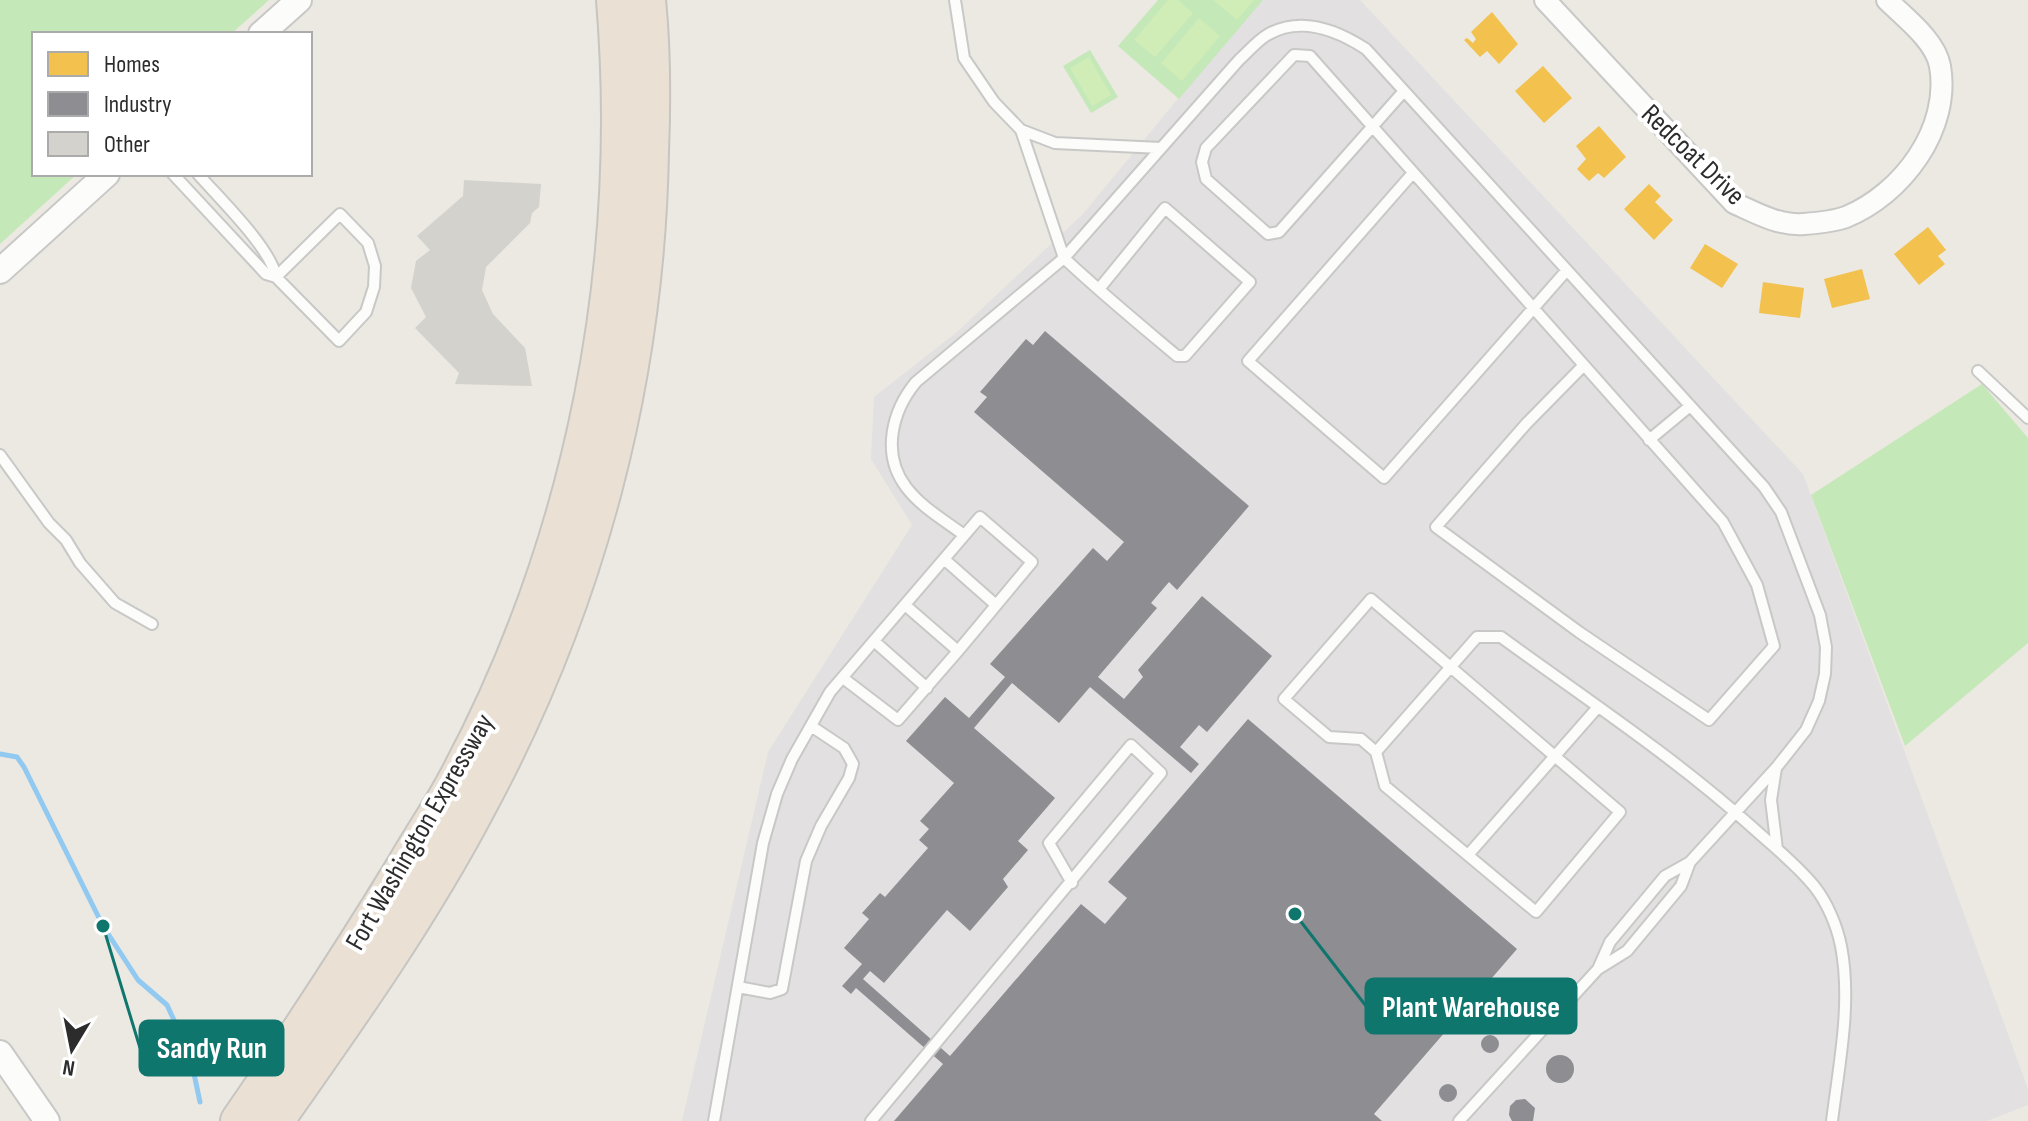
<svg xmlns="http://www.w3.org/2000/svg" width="2028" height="1121" font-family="'Sofia Sans Condensed',sans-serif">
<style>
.industrial{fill:#e2e0e1}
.green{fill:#c5e8b9}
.pitch{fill:#d0edb7}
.homes{fill:#f2c14e}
.industry{fill:#8d8d92}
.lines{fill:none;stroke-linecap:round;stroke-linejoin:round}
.stream{stroke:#91c9f1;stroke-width:5}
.building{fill:#d4d2cd}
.service-casing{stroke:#c8c8c7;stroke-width:14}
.minor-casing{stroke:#c8c8c7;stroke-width:24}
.tertiary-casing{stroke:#c8c8c7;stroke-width:28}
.motorway-casing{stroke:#c6c5c2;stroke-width:40}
.service{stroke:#fcfcfb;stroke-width:10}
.minor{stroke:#fcfcfb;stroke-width:20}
.tertiary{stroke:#fcfcfb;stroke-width:24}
.motorway{stroke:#eae1d4;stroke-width:36}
.labels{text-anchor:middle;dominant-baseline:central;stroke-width:8;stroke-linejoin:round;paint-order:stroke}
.street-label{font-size:28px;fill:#2c2c2c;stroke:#fff}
.leader{fill:none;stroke:#0f766e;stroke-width:3}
.callout-dot{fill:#0f766e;stroke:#fff;stroke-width:3}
.callout{fill:#0f766e;stroke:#0f766e;stroke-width:3}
.callout-label{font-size:30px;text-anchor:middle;font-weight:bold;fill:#fff}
</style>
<rect width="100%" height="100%" fill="#ebe9e2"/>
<path class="industrial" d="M1259 0H1360L1803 474 2028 1089V1105L1987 1121H682L768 752 912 525 871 459 874 397 957 332 1083 214Z"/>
<path class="green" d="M0 0H269L231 34H34V174H77L0 244Z
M1158 0H1263L1179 99 1118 46Z
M1090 50 1118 97 1091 113 1063 66Z
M1982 384 2028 438V643L1905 746 1811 495Z"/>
<path class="pitch" d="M1168 0H1178L1193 13 1155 57 1134 40Z
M1213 0H1254L1237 20Z
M1199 18 1220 36 1182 81 1161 63Z
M1089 57 1111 95 1092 106 1070 68Z"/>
<path class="homes" d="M1492 12 1518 44 1499 64 1487 51 1480 57 1464 40 1467 38 1473 43 1476 39 1471 32Z
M1543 66 1572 98 1544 123 1515 91Z
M1599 126 1626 157 1604 178 1598 173 1589 181 1577 169 1586 159 1576 146Z
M1649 184 1661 196 1655 202 1673 220 1654 240 1624 209Z
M1928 227 1946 250 1938 256 1945 264 1919 285 1894 254Z
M1705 244 1738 264 1722 288 1690 268Z
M1862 269 1870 299 1832 308 1824 279Z
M1763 282 1804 288 1800 318 1759 313Z"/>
<path class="industry" d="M1045 331 1249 506 1177 590 1169 582 1151 603 1157 608 1098 677 1124 699 1143 677 1138 670 1202 596 1272 656 1207 732 1199 725 1180 747 1199 764 1191 773 1090 687 1059 723 1012 683 974 728 1055 798 1018 841 1028 850 1003 879 1008 887 970 931 947 910 884 983 870 971 863 979 950 1056 1081 904 1105 924 1127 898 1108 882 1248 719 1517 949 1374 1114 1382 1121H894L943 1064 856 988 851 994 842 986 862 964 844 948 869 919 862 913 880 893 885 897 928 848 919 840 929 829 920 821 954 783 906 741 945 697 969 718 1005 677 990 664 1093 548 1107 561 1124 542 974 412 987 397 980 392 1026 339 1033 345Z
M1481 1044a9 9 0 1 1 18 0a9 9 0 1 1-18 0Z
M1546 1069a14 14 0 1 1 28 0a14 14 0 1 1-28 0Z
M1439 1093a9 9 0 1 1 18 0a9 9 0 1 1-18 0Z
M1525 1099 1535 1108 1533 1121H1512L1509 1115 1510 1106 1516 1100Z"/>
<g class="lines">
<path class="stream" d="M0 754 17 757 24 767 103 926 138 980 167 1005 190 1055 200 1102"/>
</g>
<path class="building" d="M464 180 541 184 539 207 532 213 530 223 486 267 482 290 493 314 525 348 532 386 455 384 459 373 415 328 426 317 411 288 416 261 430 250 417 236 463 196Z"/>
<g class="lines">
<g class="service-casing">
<path id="service" d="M955 0 964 58 994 102 1021 130 1064 258C1100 292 1139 324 1177 356H1185L1250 282 1165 208 1099 289
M1404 91 1279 232 1268 234 1206 179 1202 162 1206 148 1294 55 1310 56 1723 522 1757 585 1774 646 1709 720 1579 632 1436 527 1526 424 1584 365
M1021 130 1055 143 1161 148
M173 174 266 274 276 277 339 341 366 312 374 287 375 266 368 243 340 214 276 277
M198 174C219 198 271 248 276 277
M1412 174 1248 361 1384 478 1567 270
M1978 371 2028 418
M1649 440 1690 406
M0 455 49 523 66 540 80 563 115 603 152 624
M964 535C944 520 921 507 906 487 881 454 892 411 916 382L1064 258 1239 60C1248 52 1257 41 1267 35 1301 15 1337 30 1366 49L1764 487 1781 512 1820 615 1826 647 1825 674 1819 701 1806 730 1776 768 1690 862 1665 876 1610 942 1598 969
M944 559 996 605
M1371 599 1620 812 1536 912 1385 786 1376 752 1361 739 1329 737 1284 699Z
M874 641 927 688
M843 678 898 720 958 651 905 605
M1376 752 1477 637H1501C1586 699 1674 757 1752 827 1773 846 1796 864 1814 886 1827 902 1837 926 1841 946 1852 1003 1839 1064 1832 1121
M1776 768 1771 800 1777 849
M1468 855 1598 707
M738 987 770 993 782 989 806 861 821 826 849 778 853 764 844 748 811 726
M714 1121 763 843 777 794 792 759 830 692 980 517 1032 562 958 651
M871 1121 1161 773 1131 745 1049 843 1072 883
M1459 1121 1598 969 1627 951 1681 886 1690 862"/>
</g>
<g class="minor-casing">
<path id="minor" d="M1545 0 1734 203C1756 213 1779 226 1804 224 1817 223 1835 221 1846 217 1902 194 1951 129 1940 66 1935 40 1905 18 1887 0"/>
</g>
<g class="tertiary-casing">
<path id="tertiary" d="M261 34 299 0
M0 271 107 174
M0 1053 47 1121"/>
</g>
<g class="motorway-casing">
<path id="motorway" d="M239 1121C297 1037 352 953 405 866 422 836 442 808 458 777 585 540 637 267 615 0
M275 1121C347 1019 421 915 479 804 587 603 646 380 650 152 652 101 652 50 647 0"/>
</g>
<use href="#service" class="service"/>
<use href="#minor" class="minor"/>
<use href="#tertiary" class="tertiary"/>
<use href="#motorway" class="motorway"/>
</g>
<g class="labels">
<g class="street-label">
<text transform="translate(1693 155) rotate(44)">Redcoat Drive</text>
<text transform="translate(420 832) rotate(-60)">Fort Washington Expressway</text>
</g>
</g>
<path class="leader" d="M1295 914L1366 1006M103 926L140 1048"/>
<g class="callout-dot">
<circle cx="1295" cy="914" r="8"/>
<circle cx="103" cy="926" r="8"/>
</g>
<g class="callout">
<rect x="1366" y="979" width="210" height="54" rx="8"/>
<rect x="140" y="1021" width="143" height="54" rx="8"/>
</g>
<g class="callout-label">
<text x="1471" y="1017">Plant Warehouse</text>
<text x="212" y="1058">Sandy Run</text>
</g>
<rect x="32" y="32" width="280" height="144" fill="#ffffff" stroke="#ababab" stroke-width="2"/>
<rect x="48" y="52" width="40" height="24" fill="#f2c14e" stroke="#ababab" stroke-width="2"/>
<text x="104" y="72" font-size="24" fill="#2c2c2c">Homes</text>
<rect x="48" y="92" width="40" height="24" fill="#8d8d92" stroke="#ababab" stroke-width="2"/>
<text x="104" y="112" font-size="24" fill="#2c2c2c">Industry</text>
<rect x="48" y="132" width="40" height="24" fill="#d4d2cd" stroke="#ababab" stroke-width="2"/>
<text x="104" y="152" font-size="24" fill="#2c2c2c">Other</text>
<g transform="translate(72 1049) rotate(190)" stroke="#ffffff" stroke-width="6" paint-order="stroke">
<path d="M0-6L14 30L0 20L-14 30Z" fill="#2c2c2c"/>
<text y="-12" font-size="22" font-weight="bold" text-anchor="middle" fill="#2c2c2c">N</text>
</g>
</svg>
